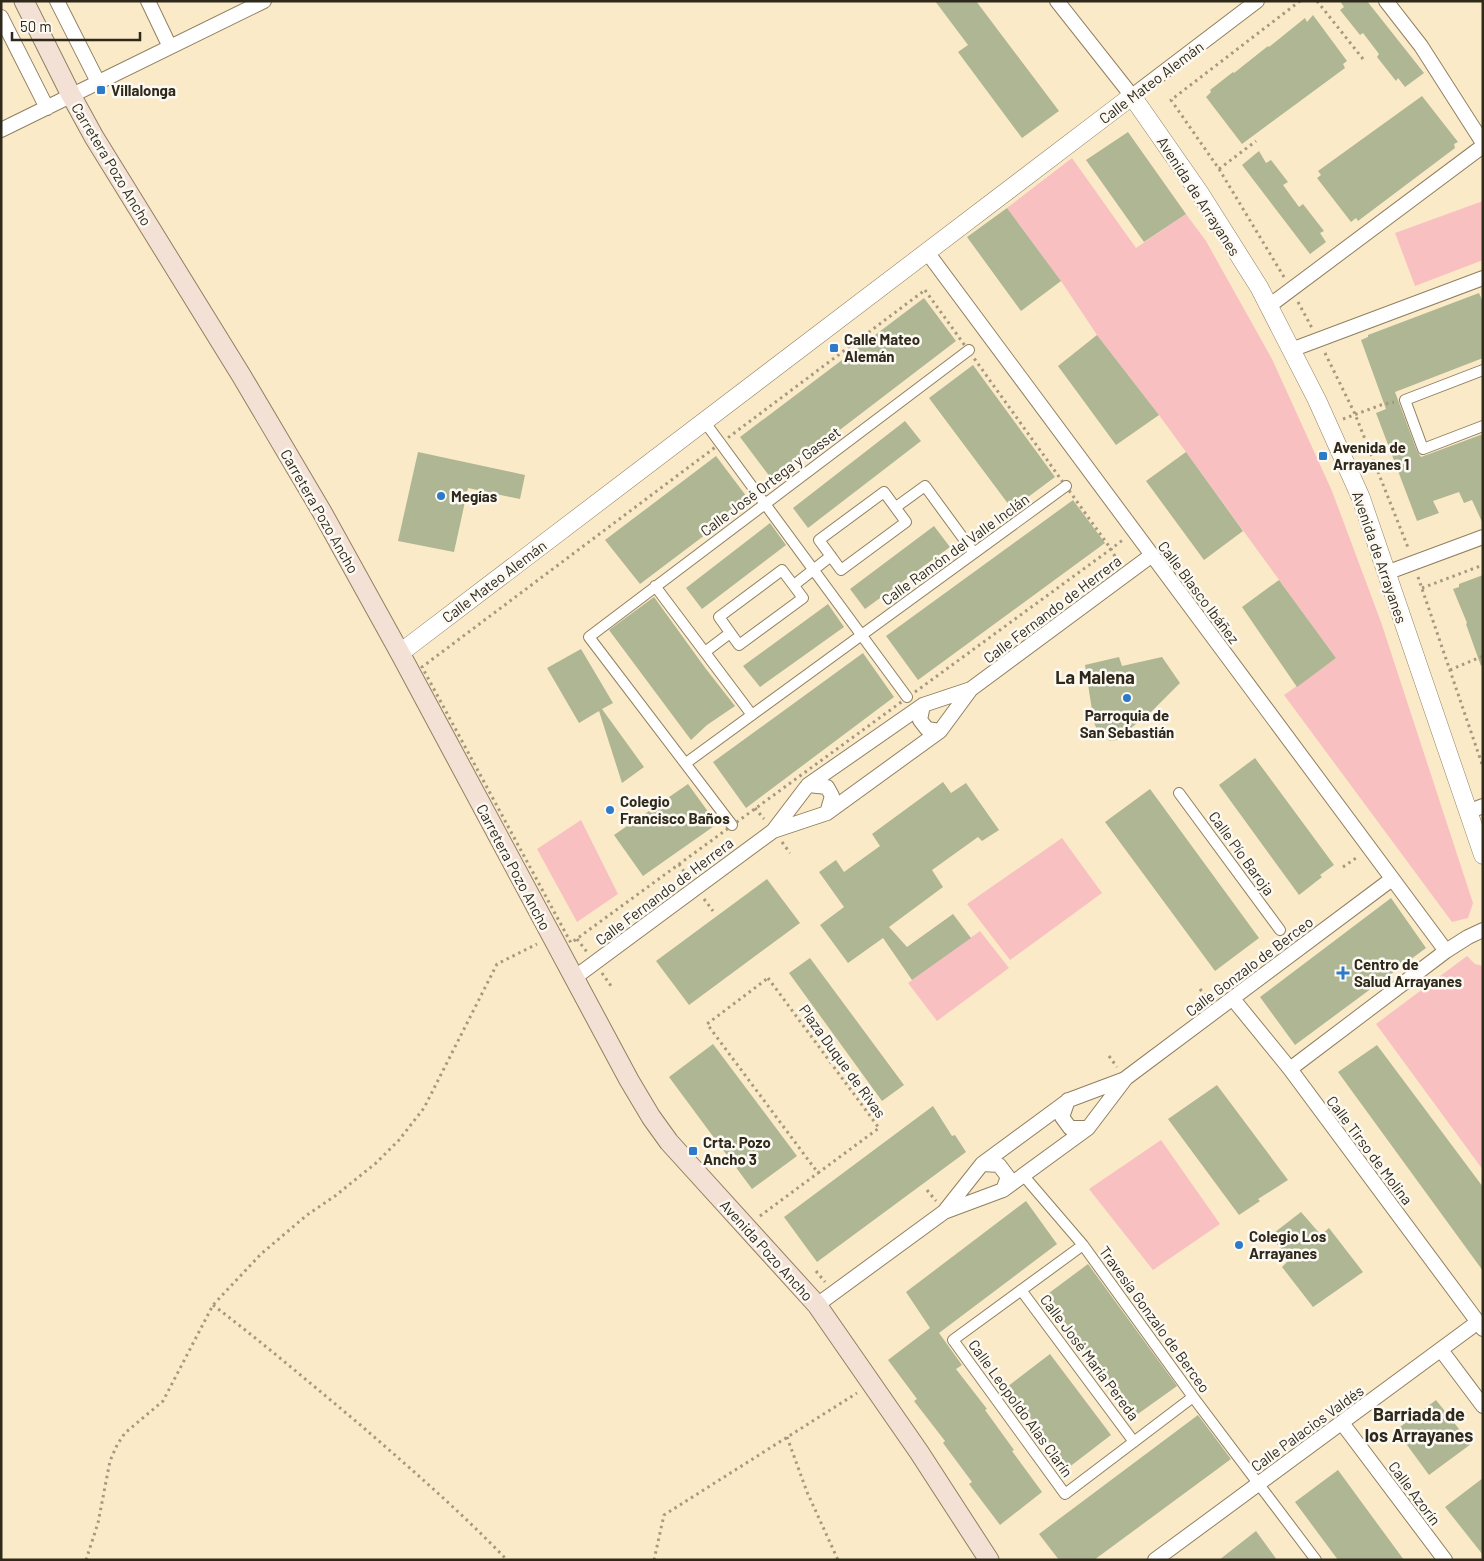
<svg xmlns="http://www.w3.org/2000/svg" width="1484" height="1561" font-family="Barlow,sans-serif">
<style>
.green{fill:#f9c0c1}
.building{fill:#aeb693}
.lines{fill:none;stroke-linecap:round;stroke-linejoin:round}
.pedestrian-casing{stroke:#908060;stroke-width:12}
.minor-casing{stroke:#908060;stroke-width:16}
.tertiary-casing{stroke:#908060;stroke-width:19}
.secondary-casing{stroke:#908060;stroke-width:21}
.path{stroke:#a5997f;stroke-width:3;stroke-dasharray:2.5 4;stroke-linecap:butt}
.pedestrian{stroke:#fff;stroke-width:10}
.minor{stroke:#fff;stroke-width:14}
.tertiary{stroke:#fff;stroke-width:18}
.secondary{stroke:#f4e1d5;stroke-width:19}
.poi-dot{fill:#2c7ac9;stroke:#fcf9f2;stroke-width:2}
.labels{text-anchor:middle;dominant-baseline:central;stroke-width:5;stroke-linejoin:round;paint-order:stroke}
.street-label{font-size:15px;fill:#2f291c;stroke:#fcf9f2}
.poi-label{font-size:15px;font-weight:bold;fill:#2f291c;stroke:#fcf9f2;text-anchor:start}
.quarter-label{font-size:18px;font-weight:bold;fill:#2f291c;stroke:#fcf9f2}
</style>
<rect width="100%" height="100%" fill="#fbeac7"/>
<path class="green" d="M1072 158 1136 248 1186 214 1206 241 1272 359 1332 491 1381 622 1473 903 1468 918 1452 922 1284 695 1336 658 1159 415 1097 335 1061 281 1007 208Z
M1483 201V260L1415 286 1395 233Z
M581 820 618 894 577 922 537 849Z
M1062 838 1102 893 1010 960 967 904Z
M980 931 1009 968 937 1021 908 983Z
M1467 956 1475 964 1483 966V1170L1376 1024Z
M1161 1140 1220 1224 1153 1270 1089 1189Z"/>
<path class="building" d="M935 1H976L1059 111 1022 138 958 52 968 45Z
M1340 1H1367L1424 73 1405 87 1398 78 1396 81 1377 57 1379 54 1363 33 1360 35 1340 10 1344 7Z
M1313 15 1347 61 1343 64 1345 68 1242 144 1206 97 1211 92 1210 90 1233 72 1234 73 1268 46 1269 47 1305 18 1307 22Z
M1422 96 1458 142 1454 144 1455 148 1358 221 1356 218 1351 222 1317 178 1321 175 1318 171Z
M1128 132 1186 214 1144 242 1086 160Z
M1259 151 1266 163 1271 160 1288 182 1283 185 1299 207 1303 204 1324 231 1320 233 1326 242 1310 254 1242 165Z
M1007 208 1061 281 1021 311 967 237Z
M1479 293 1483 302V358L1395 392 1417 451 1421 457 1483 434V524L1472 500 1464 503 1459 492 1433 501 1439 513 1417 521 1376 413 1386 409 1361 340 1368 337V335Z
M924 298 956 341 773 481 740 437Z
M1097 335 1159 415 1116 445 1058 366Z
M973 365 1055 477 1012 509 929 398Z
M905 421 921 441 808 528 793 508Z
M418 452 525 475 520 499 468 488 454 552 398 541Z
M1186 452 1243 531 1204 560 1146 481Z
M716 456 750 501 640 584 605 540Z
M1073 500 1105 543 918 680 886 636Z
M770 523 786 545 702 609 686 588Z
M934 526 950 547 865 609 850 589Z
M1483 575V665L1481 666 1466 624 1467 623 1453 589 1459 587V584Z
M1279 580 1336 658 1297 687 1242 607Z
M654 597 706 669 735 706 707 725 691 740 609 630Z
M828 604 844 627 760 687 743 666Z
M581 649 613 703 602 709 644 767 622 783 599 711 579 723 547 668Z
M863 653 894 697 746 808 713 762Z
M1119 657 1122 666 1162 657 1180 683 1150 713 1132 727 1123 739 1110 741 1099 733 1094 723 1085 665Z
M1255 758 1334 865 1320 875 1322 877 1299 895 1219 785Z
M943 782 951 793 966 783 999 830 982 841 978 837 932 870 943 887 889 927 907 947 953 914 971 938 912 980 883 938 848 963 820 925 844 907 819 872 836 860 844 872 880 846 872 834Z
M688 784 717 824 643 876 614 835Z
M1150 789 1259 938 1215 971 1105 822Z
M767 879 800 923 689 1005 656 961Z
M1391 898 1426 948 1295 1045 1260 997Z
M810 958 904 1085 882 1101 789 973Z
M713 1044 797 1156 752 1189 669 1077Z
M1377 1045 1483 1187V1271L1338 1072Z
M1217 1085 1288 1180 1258 1199 1260 1201 1239 1215 1168 1119Z
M933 1106 952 1136 955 1135 966 1152 817 1262 784 1217Z
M1026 1201 1057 1244 939 1333 962 1365 956 1369 987 1409 985 1410 1014 1450 1012 1451 1042 1492 1000 1525 969 1484 972 1482 943 1443 945 1441 914 1401 917 1399 888 1360 930 1328 906 1292Z
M1301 1212 1321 1235 1329 1228 1363 1272 1313 1307 1282 1267 1290 1259 1270 1236Z
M1088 1264 1177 1386 1135 1416 1045 1296Z
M1050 1354 1111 1435 1068 1468 1007 1387Z
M1436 1400 1471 1444 1429 1475 1396 1430Z
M1198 1415 1231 1459 1094 1560H1059L1039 1534Z
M1338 1470 1368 1511 1404 1560H1338L1295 1502Z
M1483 1478V1555L1445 1507Z
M1256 1531 1277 1560H1219Z"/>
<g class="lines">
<g class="pedestrian-casing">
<path id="pedestrian" d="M1483 370 1405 400 1423 449 1483 426
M704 421 907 697
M884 492 906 522 841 570 819 540Z
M896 507 925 486 974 553
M782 570 803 598 739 645 719 617Z
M794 585 831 556
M655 586 752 715
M705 652 730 633
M686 763 1066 486
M1179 793 1280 930
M732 825 589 637 969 350
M1023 1175 1083 1245 1193 1397 1316 1560
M1083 1245 953 1340 1065 1494 1193 1397
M1021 1290 1134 1442"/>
</g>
<g class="minor-casing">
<path id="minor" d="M57 1 98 82
M148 1 170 47
M1057 1 1132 96 1257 1
M1386 1 1421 46 1483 143
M1 17 47 108
M1 130 264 1
M927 252 1446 951
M1269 306 1483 146
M1291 350 1483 278
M1386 573 1483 537
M923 705 920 720 927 729 940 731
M808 785 827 787 832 796 827 813
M1468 812 1483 806
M773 831 827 813 940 731 971 689 1152 555
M574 978 773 831 808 785 923 705 971 689
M1233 999 1290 1069 1483 1329
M1290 1069 1446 951 1468 937 1483 930
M1068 1100 1062 1117 1070 1128H1088
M982 1164 999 1165 1008 1177 1003 1190
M944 1212 1003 1190 1088 1128 1126 1078 1392 879
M817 1305 944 1212 982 1164 1069 1100 1125 1079
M1441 1350 1483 1406
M1342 1423 1445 1560
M1155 1560 1478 1322"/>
</g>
<g class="tertiary-casing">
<path id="tertiary" d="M400 653 1132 96 1201 195 1259 287 1317 400 1361 498 1483 855"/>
</g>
<g class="secondary-casing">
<path id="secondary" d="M24 1 71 95 94 137 241 375 322 512 400 653 629 1080 651 1117 669 1142 817 1305 919 1452 989 1560"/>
</g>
<path class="path" d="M1317 1 1363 59
M1219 169 1256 141
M1284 277 1219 169 1171 100 1300 1
M925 290 1111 549 571 943 422 667Z
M1298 302 1312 328
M1325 353 1355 414 1409 550
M1343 419 1381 405 1394 402
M1118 562 1111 549 1124 539
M1418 577 1483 767
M1422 588 1483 565
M1450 670 1483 656
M755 808 764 819
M782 842 790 853
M679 864 687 876
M1343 867 1359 856
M704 899 713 911
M577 939 587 952
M602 973 611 986
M768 978 879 1128 818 1173 707 1024Z
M1200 989 1209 1000
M1109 1056 1117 1067
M927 1190 936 1201
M760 1216 818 1173
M816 1271 825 1282
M213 1305C263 1343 310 1383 358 1423 409 1467 460 1511 507 1560
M787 1437 807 1492 838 1560
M86 1560 98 1523 110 1461 117 1445 125 1433 163 1401 213 1305 261 1254 307 1215 335 1196 376 1163 399 1140 424 1108 497 964 537 944
M654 1560 664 1515 857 1393"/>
<use href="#pedestrian" class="pedestrian"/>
<use href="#minor" class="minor"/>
<use href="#tertiary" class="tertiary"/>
<use href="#secondary" class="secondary"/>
</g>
<g class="poi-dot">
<rect x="96" y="85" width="10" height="10" rx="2.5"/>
<rect x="829" y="343" width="10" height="10" rx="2.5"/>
<rect x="1318" y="451" width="10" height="10" rx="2.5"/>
<circle cx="441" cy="496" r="5"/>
<circle cx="1127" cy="698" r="5"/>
<circle cx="610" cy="810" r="5"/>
<path d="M1340.5 965.5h5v5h5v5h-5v5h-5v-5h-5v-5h5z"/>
<rect x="688" y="1146" width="10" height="10" rx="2.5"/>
<circle cx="1239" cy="1245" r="5"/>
</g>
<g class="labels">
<g class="street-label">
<text transform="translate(1151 82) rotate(-37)">Calle Mateo Alemán</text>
<text transform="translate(112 164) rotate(59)">Carretera Pozo Ancho</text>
<text transform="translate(1199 196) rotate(57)">Avenida de Arrayanes</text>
<text transform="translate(770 481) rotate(-37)">Calle José Ortega y Gasset</text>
<text transform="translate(320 511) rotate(60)">Carretera Pozo Ancho</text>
<text transform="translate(955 549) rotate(-36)">Calle Ramón del Valle Inclán</text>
<text transform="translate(1380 557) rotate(71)">Avenida de Arrayanes</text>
<text transform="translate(494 581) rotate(-37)">Calle Mateo Alemán</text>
<text transform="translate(1199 592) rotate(53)">Calle Blasco Ibáñez</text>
<text transform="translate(1052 609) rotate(-37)">Calle Fernando de Herrera</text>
<text transform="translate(1242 853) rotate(54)">Calle Pío Baroja</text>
<text transform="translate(514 867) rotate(62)">Carretera Pozo Ancho</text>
<text transform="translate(664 891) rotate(-37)">Calle Fernando de Herrera</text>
<text transform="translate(1249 966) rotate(-37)">Calle Gonzalo de Berceo</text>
<text transform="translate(843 1061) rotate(54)">Plaza Duque de Rivas</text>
<text transform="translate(1370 1150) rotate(53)">Calle Tirso de Molina</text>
<text transform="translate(767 1250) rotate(48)">Avenida Pozo Ancho</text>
<text transform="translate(1155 1319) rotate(54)">Travesía Gonzalo de Berceo</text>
<text transform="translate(1090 1357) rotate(53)">Calle José María Pereda</text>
<text transform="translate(1021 1408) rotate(54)">Calle Leopoldo Alas Clarín</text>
<text transform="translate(1307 1428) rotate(-36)">Calle Palacios Valdés</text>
<text transform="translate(1415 1493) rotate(53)">Calle Azorín</text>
</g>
<g class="poi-label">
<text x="111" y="90">Villalonga</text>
<text x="844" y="339">Calle Mateo<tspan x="844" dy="17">Alemán</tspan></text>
<text x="1333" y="447">Avenida de<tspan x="1333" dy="17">Arrayanes 1</tspan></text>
<text x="451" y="496">Megías</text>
<text x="1127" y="715" text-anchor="middle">Parroquia de<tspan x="1127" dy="17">San Sebastián</tspan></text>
<text x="620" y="801">Colegio<tspan x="620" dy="17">Francisco Baños</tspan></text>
<text x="1354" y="964">Centro de<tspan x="1354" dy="17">Salud Arrayanes</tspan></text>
<text x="703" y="1142">Crta. Pozo<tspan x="703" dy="17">Ancho 3</tspan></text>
<text x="1249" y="1236">Colegio Los<tspan x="1249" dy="17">Arrayanes</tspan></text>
</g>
<g class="quarter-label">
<text x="1095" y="677">La Malena</text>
<text x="1419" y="1414">Barriada de<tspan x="1419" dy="21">los Arrayanes</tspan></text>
</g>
</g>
<rect width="1484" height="1561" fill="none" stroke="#2f291c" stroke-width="5"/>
<path d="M12 32v8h128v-8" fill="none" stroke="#2f291c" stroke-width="2.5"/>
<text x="20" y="32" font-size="15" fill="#2f291c" stroke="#fcf9f2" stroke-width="4" paint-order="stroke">50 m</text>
</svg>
